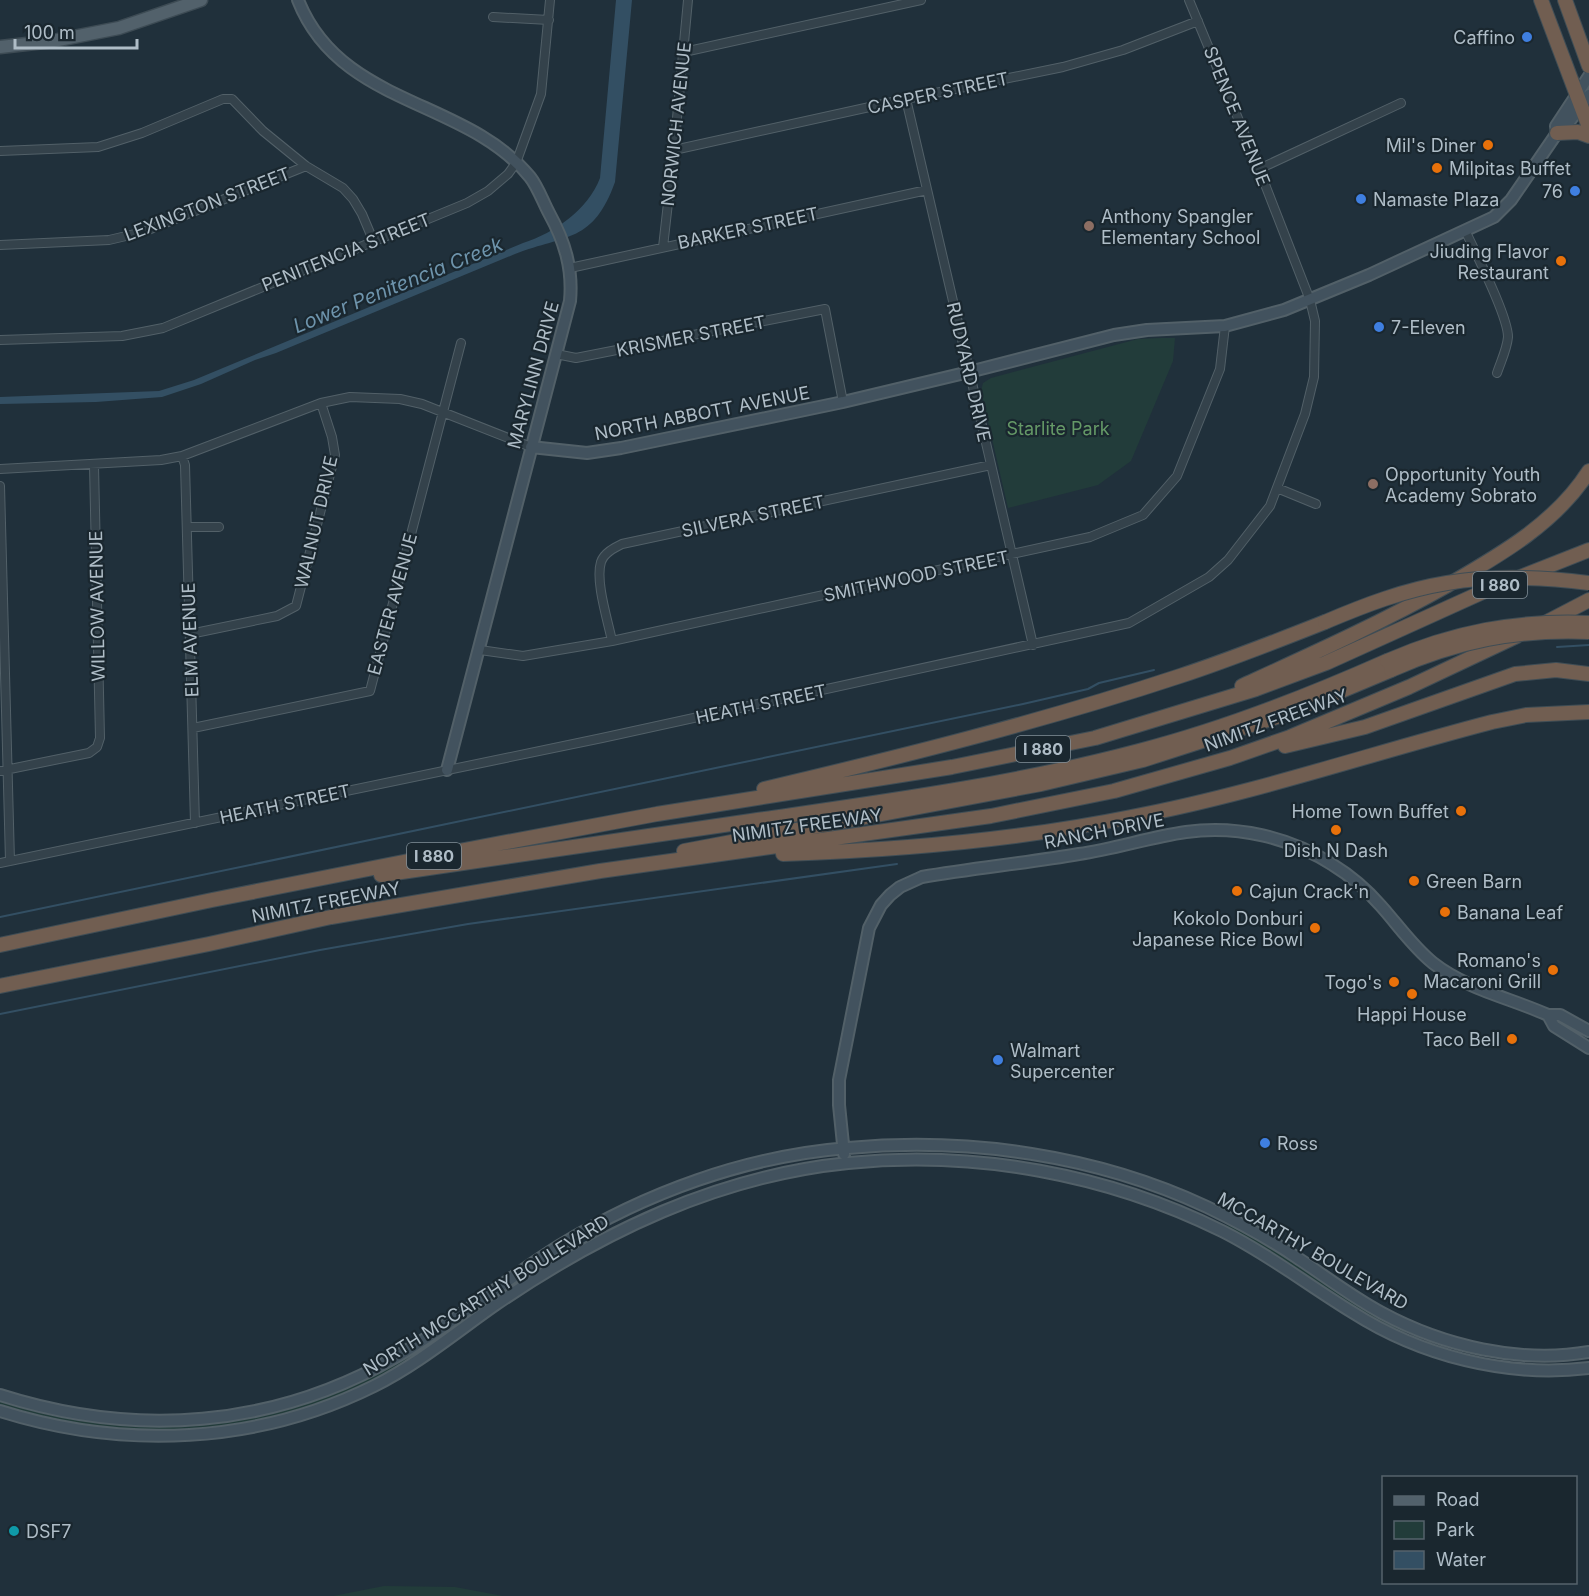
<svg xmlns="http://www.w3.org/2000/svg" width="1589" height="1596" font-family="Inter,sans-serif">
<style>
.green{fill:#223c3a}
.water{fill:#334f63}
.lines{fill:none;stroke-linecap:round;stroke-linejoin:round}
.stream{stroke:#334f63;stroke-width:2}
.street-casing{stroke:#526068;stroke-width:10}
.secondary-casing{stroke:#526068;stroke-width:14}
.primary-casing{stroke:#3d4b54;stroke-width:15}
.highway-casing{stroke:#3f4d55;stroke-width:16}
.street{stroke:#34424b;stroke-width:8}
.secondary{stroke:#42525e;stroke-width:10}
.primary{stroke:#52616b;stroke-width:12}
.highway{stroke:#715e51;stroke-width:14}
.highway-bridge-casing{stroke:#3f4d55;stroke-width:16;stroke-linecap:butt}
.highway-bridge{stroke:#715e51;stroke-width:14}
.shop-dot{fill:#3f7fe0;stroke:#1a272f;stroke-width:2}
.food-dot{fill:#e8710a;stroke:#1a272f;stroke-width:2}
.education-dot{fill:#8d6e63;stroke:#1a272f;stroke-width:2}
.culture-dot{fill:#0f9aa8;stroke:#1a272f;stroke-width:2}
.labels{text-anchor:middle;dominant-baseline:central;stroke-width:4.5;stroke-linejoin:round;paint-order:stroke}
.shield{fill:#1a272f;stroke:#829099;stroke-width:1.5}
.shield-label{font-size:16px;font-weight:bold;fill:#afbdc7}
.poi-label{font-size:18px;fill:#afbdc7;stroke:#1a272f;text-anchor:start}
.street-label{font-size:18px;fill:#afbdc7;stroke:#1a272f}
.park-label{font-size:18px;fill:#659967;stroke:#1a272f}
.water-label{font-size:20px;font-style:italic;fill:#6e94ac;stroke:#1a272f}
</style>
<rect width="100%" height="100%" fill="#20303b"/>
<path class="green" d="M1161 338H1175L1173 361 1131 461 1098 485 1008 508 981 391 983 383 991 378 1123 343 1138 339Z
M1169 1200 1223 1224 1244 1231 1411 1336 1360 1311 1258 1244Z
M491 1297C465 1319 440 1340 411 1358 290 1435 136 1448 0 1405V1399L151 1425 318 1396Z
M384 1586 455 1587 503 1596H333Z"/>
<path class="water" d="M616 0H632L615 182C593 243 567 234 515 254L276 353 255 360 201 384 162 397 96 402 0 404V397L159 391 194 380 523 243C554 233 588 210 600 178Z"/>
<g class="lines">
<path class="stream" d="M1557 647 1589 645
M0 917 1023 704 1088 689 1099 683 1154 670
M0 1014 320 950 468 924 897 864"/>
<g class="street-casing">
<path id="street" d="M493 17 549 20
M684 52 921 0
M906 99 1033 645
M674 150 906 99 1063 67 1123 50 1198 21
M0 151 98 147 142 133 223 99H232L263 131 306 166 343 188 353 199 362 214 373 240
M1259 169 1401 103
M1465 230C1475 252 1508 316 1508 337 1507 349 1501 361 1497 373
M0 245 109 240 143 232 306 166
M663 247 674 150 688 0
M570 268 927 190
M0 340 122 336 163 328 467 203 488 191 508 174 516 163 541 94 550 0
M556 354 576 358 825 309 843 402
M182 456 185 465 195 823
M0 469 161 460 182 456 321 403 350 397 400 399 422 404 531 447
M0 486 10 861
M1277 488 1316 504
M187 527H219
M190 634 277 616 296 606 335 455 332 437 321 403
M612 641C608 621 595 581 601 562 604 553 614 548 622 544L991 465
M480 650 523 656 612 641 1090 537 1143 515 1177 476 1220 369 1225 326
M193 728 370 691 461 343
M0 771 89 753 97 747 100 738 94 465
M0 863 602 738 1129 623 1209 577 1228 560 1270 506 1305 414 1314 377 1315 321 1310 300 1259 169 1189 0"/>
</g>
<g class="secondary-casing">
<path id="secondary" d="M298 0C340 107 466 98 530 177 538 187 543 202 549 213 565 242 573 269 570 301L447 770
M1557 133 1556 126 1589 76
M531 447 587 453 621 448 843 402 969 372 1114 335 1147 330 1225 326 1284 310 1369 275 1494 217 1511 200 1557 133 1563 130 1589 95
M1548 1015 1554 1026 1589 1048
M844 1154 839 1105V1080L869 928 881 905 890 895 900 887 922 877C974 868 1027 863 1079 854 1115 849 1150 837 1186 832 1237 825 1290 837 1333 865 1351 876 1367 890 1381 906 1398 925 1413 947 1433 963 1466 989 1510 998 1548 1015H1560L1589 1031
M0 1395C135 1438 273 1428 396 1357 453 1324 503 1281 559 1246 645 1193 746 1156 848 1148 969 1137 1096 1155 1207 1207 1238 1222 1268 1238 1296 1257 1325 1276 1352 1297 1382 1313 1443 1346 1520 1364 1589 1352
M0 1411C124 1450 257 1444 374 1386 418 1364 455 1333 495 1305 602 1232 718 1176 848 1163 975 1150 1107 1174 1222 1231 1268 1254 1308 1285 1352 1312 1421 1356 1507 1378 1589 1368"/>
</g>
<g class="primary-casing">
<path id="primary" d="M0 47 53 41 119 28 201 0"/>
</g>
<g class="highway-casing">
<path id="highway" d="M1541 0 1589 127
M1565 0 1589 66
M1557 133 1578 132 1589 136
M1543 624 1589 600
M1242 686C1312 654 1381 623 1448 585 1500 555 1556 523 1589 471
M1285 746 1365 727 1515 674 1556 670 1589 674
M764 789C904 756 1044 721 1180 676 1229 660 1277 641 1325 622
M684 851 1041 784 1143 760 1286 714 1391 670
M783 854C900 850 1017 840 1131 817 1253 794 1372 753 1492 722L1526 715 1589 712
M381 875C504 857 627 839 751 821 881 802 1011 785 1139 751 1224 729 1306 697 1387 661
M0 945 212 900 459 851 657 814 952 767 1095 738 1256 689 1326 663 1485 591 1589 550
M0 986 209 944 331 917 600 871 991 816 1114 791 1230 758 1290 737 1409 687 1517 636"/>
</g>
<use href="#street" class="street"/>
<use href="#secondary" class="secondary"/>
<use href="#primary" class="primary"/>
<use href="#highway" class="highway"/>
<g class="highway-bridge-casing">
<path id="highway-bridge" d="M1325 622C1365 605 1404 590 1447 583 1494 575 1542 577 1589 583
M1387 661C1454 632 1516 620 1589 623
M1391 670C1457 641 1517 629 1589 632"/>
</g>
<use href="#highway-bridge" class="highway-bridge"/>
</g>
<g class="shop-dot">
<circle cx="1527" cy="37" r="6"/>
<circle cx="1575" cy="191" r="6"/>
<circle cx="1361" cy="199" r="6"/>
<circle cx="1379" cy="327" r="6"/>
<circle cx="998" cy="1060" r="6"/>
<circle cx="1265" cy="1143" r="6"/>
</g>
<g class="food-dot">
<circle cx="1488" cy="145" r="6"/>
<circle cx="1437" cy="168" r="6"/>
<circle cx="1561" cy="261" r="6"/>
<circle cx="1461" cy="811" r="6"/>
<circle cx="1336" cy="830" r="6"/>
<circle cx="1414" cy="881" r="6"/>
<circle cx="1237" cy="891" r="6"/>
<circle cx="1445" cy="912" r="6"/>
<circle cx="1315" cy="928" r="6"/>
<circle cx="1553" cy="970" r="6"/>
<circle cx="1394" cy="982" r="6"/>
<circle cx="1412" cy="994" r="6"/>
<circle cx="1512" cy="1039" r="6"/>
</g>
<g class="education-dot">
<circle cx="1089" cy="226" r="6"/>
<circle cx="1373" cy="484" r="6"/>
</g>
<circle class="culture-dot" cx="14" cy="1531" r="6"/>
<g class="labels">
<g class="shield">
<rect x="1473" y="572" width="54" height="26" rx="4.5"/>
<rect x="1016" y="736" width="54" height="26" rx="4.5"/>
<rect x="407" y="843" width="54" height="26" rx="4.5"/>
</g>
<g class="shield-label">
<text x="1500" y="585">I 880</text>
<text x="1043" y="749">I 880</text>
<text x="434" y="856">I 880</text>
</g>
<g class="poi-label">
<text x="1515" y="37" text-anchor="end">Caffino</text>
<text x="1476" y="145" text-anchor="end">Mil's Diner</text>
<text x="1449" y="168">Milpitas Buffet</text>
<text x="1563" y="191" text-anchor="end">76</text>
<text x="1373" y="199">Namaste Plaza</text>
<text x="1101" y="216">Anthony Spangler<tspan x="1101" dy="21">Elementary School</tspan></text>
<text x="1549" y="251" text-anchor="end">Jiuding Flavor<tspan x="1549" dy="21">Restaurant</tspan></text>
<text x="1391" y="327">7-Eleven</text>
<text x="1385" y="474">Opportunity Youth<tspan x="1385" dy="21">Academy Sobrato</tspan></text>
<text x="1449" y="811" text-anchor="end">Home Town Buffet</text>
<text x="1336" y="850" text-anchor="middle">Dish N Dash</text>
<text x="1426" y="881">Green Barn</text>
<text x="1249" y="891">Cajun Crack'n</text>
<text x="1457" y="912">Banana Leaf</text>
<text x="1303" y="918" text-anchor="end">Kokolo Donburi<tspan x="1303" dy="21">Japanese Rice Bowl</tspan></text>
<text x="1541" y="960" text-anchor="end">Romano's<tspan x="1541" dy="21">Macaroni Grill</tspan></text>
<text x="1382" y="982" text-anchor="end">Togo's</text>
<text x="1412" y="1014" text-anchor="middle">Happi House</text>
<text x="1500" y="1039" text-anchor="end">Taco Bell</text>
<text x="1010" y="1050">Walmart<tspan x="1010" dy="21">Supercenter</tspan></text>
<text x="1277" y="1143">Ross</text>
<text x="26" y="1531">DSF7</text>
</g>
<g class="street-label">
<text transform="translate(938 93) rotate(-12)">CASPER STREET</text>
<text transform="translate(1237 116) rotate(68)">SPENCE AVENUE</text>
<text transform="translate(676 124) rotate(-84)">NORWICH AVENUE</text>
<text transform="translate(207 204) rotate(-21)">LEXINGTON STREET</text>
<text transform="translate(748 228) rotate(-12)">BARKER STREET</text>
<text transform="translate(346 252) rotate(-22)">PENITENCIA STREET</text>
<text transform="translate(691 336) rotate(-11)">KRISMER STREET</text>
<text transform="translate(969 372) rotate(77)">RUDYARD DRIVE</text>
<text transform="translate(533 375) rotate(-75)">MARYLINN DRIVE</text>
<text transform="translate(702 413) rotate(-11)">NORTH ABBOTT AVENUE</text>
<text transform="translate(753 516) rotate(-12)">SILVERA STREET</text>
<text transform="translate(316 522) rotate(-77)">WALNUT DRIVE</text>
<text transform="translate(916 576) rotate(-12)">SMITHWOOD STREET</text>
<text transform="translate(392 604) rotate(-75)">EASTER AVENUE</text>
<text transform="translate(97 606) rotate(-91)">WILLOW AVENUE</text>
<text transform="translate(190 640) rotate(-92)">ELM AVENUE</text>
<text transform="translate(761 704) rotate(-12)">HEATH STREET</text>
<text transform="translate(1276 720) rotate(-20)">NIMITZ FREEWAY</text>
<text transform="translate(285 804) rotate(-12)">HEATH STREET</text>
<text transform="translate(807 825) rotate(-8)">NIMITZ FREEWAY</text>
<text transform="translate(1104 831) rotate(-11)">RANCH DRIVE</text>
<text transform="translate(326 902) rotate(-11)">NIMITZ FREEWAY</text>
<text transform="translate(1313 1251) rotate(30)">MCCARTHY BOULEVARD</text>
<text transform="translate(486 1295) rotate(-32)">NORTH MCCARTHY BOULEVARD</text>
</g>
<g class="park-label">
<text x="1058" y="428">Starlite Park</text>
</g>
<g class="water-label">
<text transform="translate(398 285) rotate(-22)">Lower Penitencia Creek</text>
</g>
</g>
<rect x="1382" y="1476" width="195" height="108" fill="#1a272f" stroke="#56636c" stroke-width="1.5"/>
<rect x="1394" y="1496" width="30" height="9" fill="#52616b" stroke="#56636c" stroke-width="1.5"/>
<text x="1436" y="1506" font-size="18" fill="#afbdc7">Road</text>
<rect x="1394" y="1521" width="30" height="18" fill="#223c3a" stroke="#56636c" stroke-width="1.5"/>
<text x="1436" y="1536" font-size="18" fill="#afbdc7">Park</text>
<rect x="1394" y="1551" width="30" height="18" fill="#334f63" stroke="#56636c" stroke-width="1.5"/>
<text x="1436" y="1566" font-size="18" fill="#afbdc7">Water</text>
<path d="M15 39v9h122v-9" fill="none" stroke="#afbdc7" stroke-width="3"/>
<text x="24" y="39" font-size="18" fill="#afbdc7" stroke="#1a272f" stroke-width="4.5" paint-order="stroke">100 m</text>
</svg>
